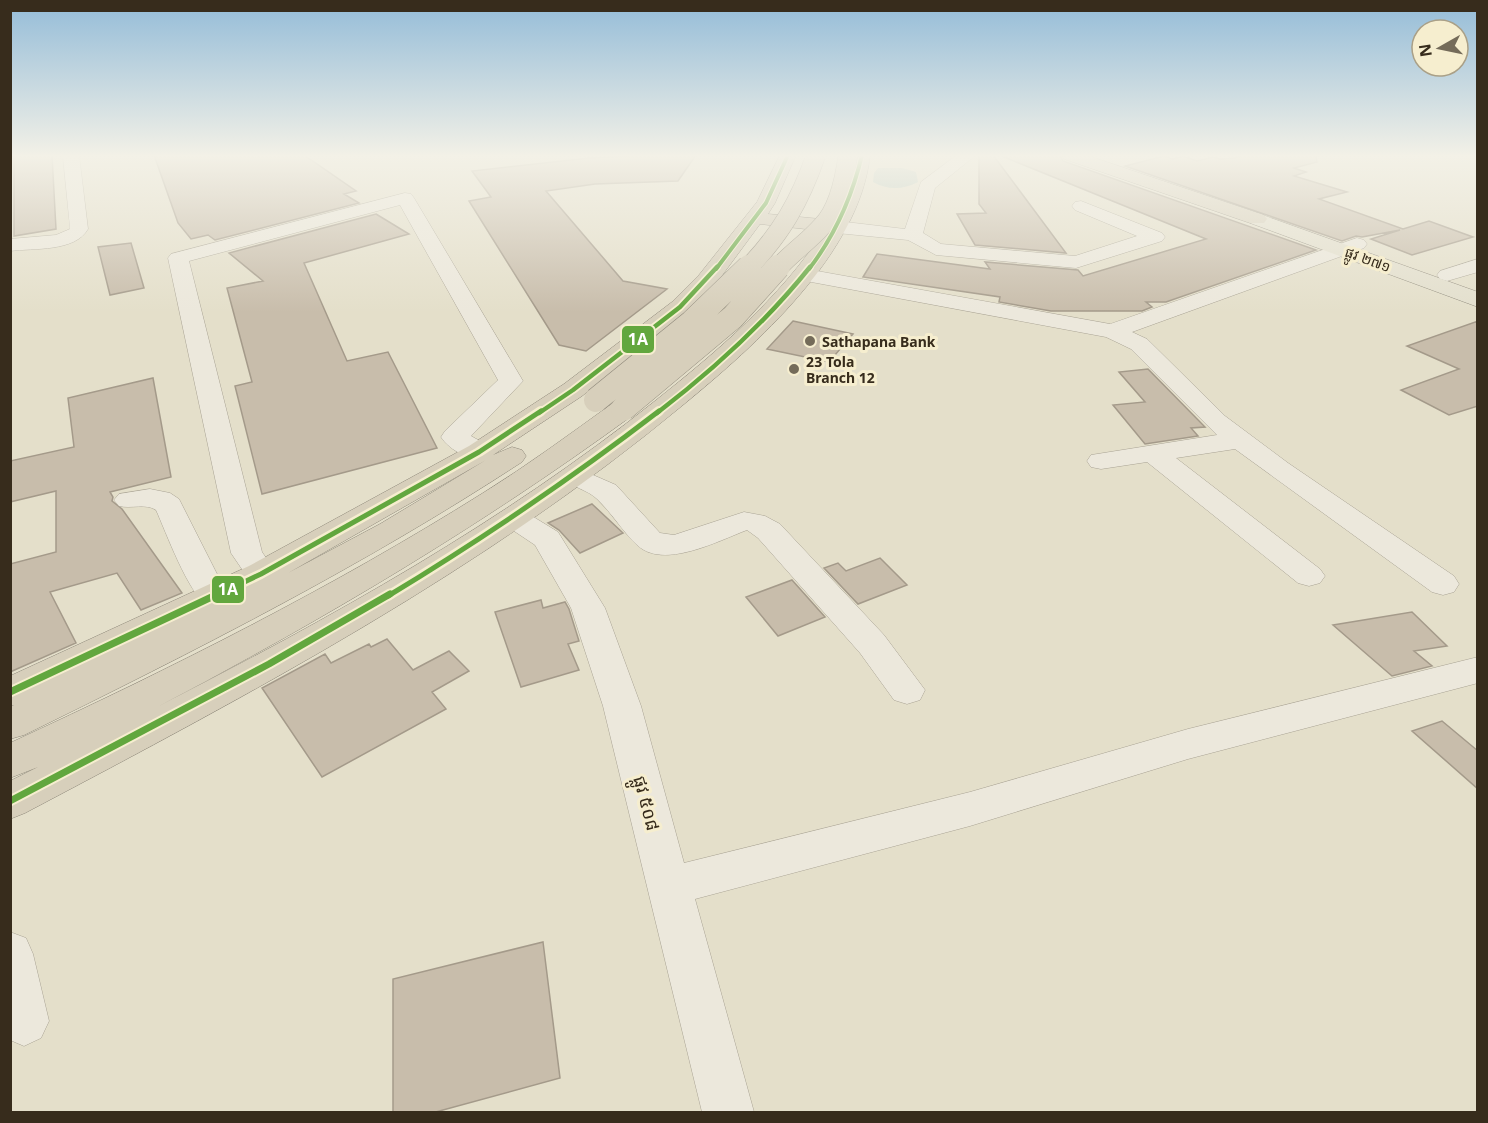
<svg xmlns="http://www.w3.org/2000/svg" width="1488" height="1123" font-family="Georgia,'Noto Sans Khmer',serif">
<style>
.water{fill:#b6c9bf}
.building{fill:#c8bdab;stroke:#a49a8a;stroke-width:1.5}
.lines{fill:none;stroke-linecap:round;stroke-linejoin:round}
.minor-casing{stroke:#a9a394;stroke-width:1}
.major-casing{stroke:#8e887a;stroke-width:1}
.highway-casing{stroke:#8e887a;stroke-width:1}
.minor{fill:#ece8dc;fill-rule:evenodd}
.major{fill:#e3dfcd;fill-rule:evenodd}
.highway{fill:#d7cfbb;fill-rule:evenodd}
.highway-bridge-far1-casing{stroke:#8e887a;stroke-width:20;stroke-linecap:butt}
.highway-bridge-casing{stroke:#8e887a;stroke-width:25;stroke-linecap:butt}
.highway-bridge-far1{stroke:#d7cfbb;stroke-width:19}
.highway-bridge{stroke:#d7cfbb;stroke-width:24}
.bus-1-far3-casing{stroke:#f6eecf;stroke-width:6}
.bus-1-far2-casing{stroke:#f6eecf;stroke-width:8}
.bus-1-far1-casing{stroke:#f6eecf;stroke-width:10}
.bus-1-casing{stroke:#f6eecf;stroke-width:11}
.bus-1-far3{stroke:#62a73e;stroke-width:4}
.bus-1-far2{stroke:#62a73e;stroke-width:4.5}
.bus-1-far1{stroke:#62a73e;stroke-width:5}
.bus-1{stroke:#62a73e;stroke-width:7}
.poi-dot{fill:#746b59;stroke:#f6eecf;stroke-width:2}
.labels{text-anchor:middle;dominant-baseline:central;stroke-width:6;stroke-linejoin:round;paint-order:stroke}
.far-street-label{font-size:14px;fill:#372c1c;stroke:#f6eecf}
.far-poi-label{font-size:14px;font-weight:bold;fill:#372c1c;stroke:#f6eecf;text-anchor:start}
.near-street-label{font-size:18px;fill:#372c1c;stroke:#f6eecf}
.line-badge{stroke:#f6eecf;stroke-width:2}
.badge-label{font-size:16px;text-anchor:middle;font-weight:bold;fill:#fff}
</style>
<rect width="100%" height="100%" fill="#e4dfca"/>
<path class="water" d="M878 168H902L916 172 918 182C902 190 888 190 873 182L874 173Z"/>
<path class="building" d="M14 155H52L56 229 14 236Z
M154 155H304L356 191 344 194 359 203 215 240 208 235 191 239 178 223Z
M644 155H696L678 181 595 184 546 191 623 281 667 289 586 351 559 345 469 201 491 197 472 171 589 158Z
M979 155H993L1066 253 975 245 957 214 986 213 979 204Z
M999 155H1060L1063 161 1316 250 1166 302H1146L1152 307 1142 311H1051L999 302 1000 297 863 277 877 254 990 269 985 262 1078 270 1083 276 1206 239Z
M1245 155H1316L1317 162 1294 168 1306 172 1294 176 1347 192 1319 199 1403 229 1429 221 1473 237 1412 255 1371 239 1400 230 1362 237 1356 236 1342 241 1125 166 1164 156 1173 159 1183 156 1197 161 1213 157 1220 159 1234 158Z
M376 214 409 234 304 263 347 361 388 352 437 448 262 494 235 386 252 382 227 288 263 281 229 253Z
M131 243 144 288 110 295 98 247Z
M793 321 853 334 829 362 767 349Z
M1478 321V406L1449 415 1401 390 1459 369 1407 346Z
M1148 369 1205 427 1191 428 1198 436 1145 444 1113 405 1145 402 1119 372Z
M153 378 171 477 110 492 113 497 112 501 122 509 182 593 141 610 117 573 50 592 76 643 10 672V564L56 552V491L10 502V461L74 447 68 398Z
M592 504 623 533 580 553 559 530 548 523Z
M880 558 907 585 858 604 824 568 838 563 846 571Z
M792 580 825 617 778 636 746 597Z
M541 600 543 608 565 602 569 609 579 641 568 644 579 670 521 687 495 612Z
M1412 612 1447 646 1414 651 1432 666 1392 676 1333 625Z
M387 639 413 670 449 651 469 671 432 692 446 709 322 777 262 688 325 654 331 663 369 644 371 647Z
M1442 721 1478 751V789L1412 731Z
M543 942 560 1078 432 1113H393V979Z"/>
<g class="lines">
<g class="minor-casing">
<path id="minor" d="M63 155H79L88 229C75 252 34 248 10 251V239L56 235 70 229Z
M957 155H976L935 188 923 233 941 244 1075 256 1137 236 1075 210 1072 206 1075 202 1081 201 1162 233 1165 237 1162 241 1076 268 936 255 908 240 837 233 830 231 828 227 830 223 837 221 905 229 921 182Z
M405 193 411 194 414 198 523 381 471 436 489 446 493 452 489 458C472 462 450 451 441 437L445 431 498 380 400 205 189 261 262 552 277 574 272 581 261 584 250 581 231 553 168 258 171 254Z
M1357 238 1364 240 1367 244 1364 248 1132 332 1147 339 1225 416 1288 463 1454 576 1459 584 1454 592 1443 595 1432 592 1235 449 1176 458 1320 569 1325 576 1320 583 1309 586 1298 583 1147 462 1101 469 1091 467 1087 461 1091 455 1217 435 1131 349 1106 337 806 281 799 279 796 275 799 271 806 269 1110 324Z
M1478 259V272L1447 281 1440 279 1437 275 1440 271Z
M577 468 616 485 660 533 674 535 744 512 765 516 780 524 884 635 925 690 920 700 907 704 894 700 860 653 758 538 747 530C718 541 663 570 637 545 622 531 612 513 597 499 587 489 571 488 563 476L567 470Z
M150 489 170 493 179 499 217 574 234 597 230 605C222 607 214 609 207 605 188 593 166 532 156 510 146 503 131 509 119 506L114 500 119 494Z
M516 510 527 513 558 532 605 608 641 706 684 863 970 792 1188 729 1478 657V683L1188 759 970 826 695 899 754 1112H702L603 706 571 608 535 545 505 525 501 519 505 513Z
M10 932 26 938 33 954 49 1021 41 1038 24 1046 10 1040Z"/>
</g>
<g class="major-casing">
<path id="major" d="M1257 213 1478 292V307L1250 223 1247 219 1250 215Z"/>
</g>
<g class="highway-casing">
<path id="highway" d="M780 155H796L775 203 768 214 831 220 845 192 854 155H870C860 253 756 345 683 405 483 571 254 692 25 813L10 819V781L38 767 10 778V743C172 668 332 588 483 493 528 465 570 434 613 403L623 401 633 403 636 409 633 415C481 526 323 620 157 707 331 618 502 523 655 401 718 351 779 299 824 231L760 224 715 285 688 312 582 396 493 455 512 447 522 450 526 456 522 462C363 566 195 651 24 735L10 739V707L14 705 10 706V676L249 566 469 446 564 384 672 302 699 275 757 202ZM486 460 380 524 288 573Z
M1062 155H1086L1264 215 1267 219 1264 223H1250L1064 159Z"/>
</g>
<use href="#minor" class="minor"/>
<use href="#major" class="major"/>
<use href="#highway" class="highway"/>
<g class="highway-bridge-far1-casing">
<path id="highway-bridge-far1" d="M747 269C781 234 800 201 816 155
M777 269C791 253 808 242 822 226 838 210 845 177 848 155"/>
</g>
<g class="highway-bridge-casing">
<path id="highway-bridge" d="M596 400 692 322 749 267
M623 409 733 317 778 267"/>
</g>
<use href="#highway-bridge-far1" class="highway-bridge-far1"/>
<use href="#highway-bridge" class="highway-bridge"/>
<g class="bus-1-far3-casing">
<path id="bus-1-far3" d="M716 269 766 203 788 155
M809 269C836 234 852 197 862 155"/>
</g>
<g class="bus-1-far2-casing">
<path id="bus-1-far2" d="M539 413 573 390 680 307 717 267
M657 413C713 370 766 322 810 267"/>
</g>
<g class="bus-1-far1-casing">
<path id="bus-1-far1" d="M215 596 261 574 479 452 541 411
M388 596C482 539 572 478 659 411"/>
</g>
<g class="bus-1-casing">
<path id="bus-1" d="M10 692 218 594
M10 801 269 664 390 594"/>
</g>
<use href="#bus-1-far3" class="bus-1-far3"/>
<use href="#bus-1-far2" class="bus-1-far2"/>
<use href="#bus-1-far1" class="bus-1-far1"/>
<use href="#bus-1" class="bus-1"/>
</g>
<linearGradient id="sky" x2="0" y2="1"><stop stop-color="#94bcd8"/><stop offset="0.5" stop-color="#f3f1e7"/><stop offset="1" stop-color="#f3f1e7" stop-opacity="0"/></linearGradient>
<rect width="1488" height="312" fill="url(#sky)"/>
<g class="poi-dot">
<circle cx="810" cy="341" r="6"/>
<circle cx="794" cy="369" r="6"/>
</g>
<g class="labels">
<g class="far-street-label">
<text transform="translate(1368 259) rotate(20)">ផ្លូវ ២៧១</text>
</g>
<g class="far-poi-label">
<text x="822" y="341">Sathapana Bank</text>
<text x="806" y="361">23 Tola<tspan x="806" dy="16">Branch 12</tspan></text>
</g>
<g class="near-street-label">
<text transform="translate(647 803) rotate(75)">ផ្លូវ ៥០៨</text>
</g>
</g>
<g class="line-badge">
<rect x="621" y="325" width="34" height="29" rx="6" fill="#62a73e"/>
<rect x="211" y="575" width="34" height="29" rx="6" fill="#62a73e"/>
</g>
<g class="badge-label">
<text x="638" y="345">1A</text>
<text x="228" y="595">1A</text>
</g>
<rect width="1488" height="1123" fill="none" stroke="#372c1c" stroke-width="24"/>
<g transform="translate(1440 48) rotate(261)"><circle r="28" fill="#f6eecf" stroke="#aaa087" stroke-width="1.5"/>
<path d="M0-4.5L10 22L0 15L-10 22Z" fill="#746b59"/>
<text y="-9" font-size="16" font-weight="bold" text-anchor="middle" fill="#372c1c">N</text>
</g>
</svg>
